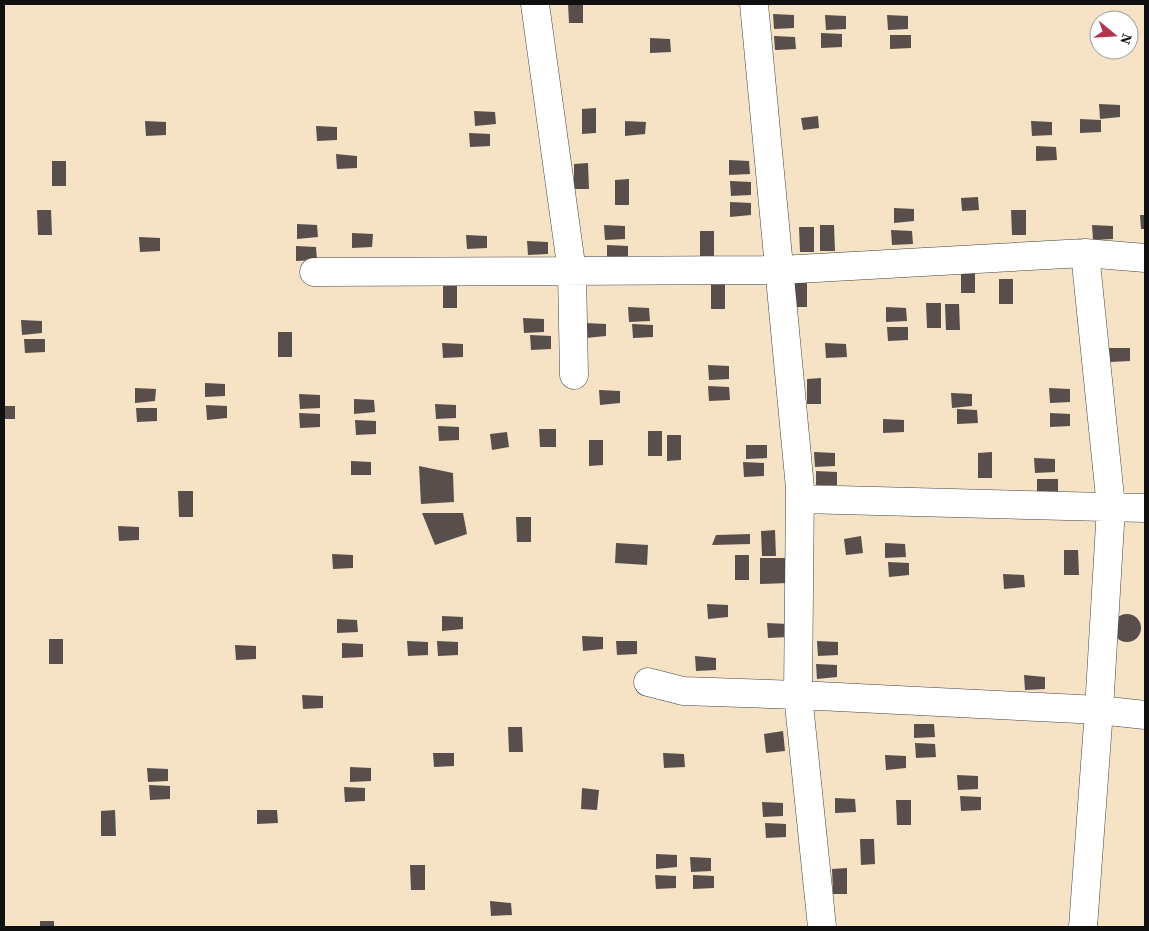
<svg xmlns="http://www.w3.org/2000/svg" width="1149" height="931" font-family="'Source Serif 4',serif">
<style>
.sand{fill:#f6e2c4;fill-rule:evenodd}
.building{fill:#584f4d}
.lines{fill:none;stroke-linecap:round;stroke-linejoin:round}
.minor-casing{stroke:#434343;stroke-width:29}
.minor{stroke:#fff;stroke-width:28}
</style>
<rect width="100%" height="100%" fill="#fefaf4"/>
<path class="sand" d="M4 4H1145V927H4ZM1099 20H1129V50H1099Z"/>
<path class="building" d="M568 4H583V23H569Z
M773 14 794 15V28L774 29Z
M825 15 846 16V29L826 30Z
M887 15 908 16V29L888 30Z
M821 33 842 34V47L821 48Z
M890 35H911V48L890 49Z
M774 36 795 37 796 49 775 50Z
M650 38 670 39 671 52 650 53Z
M1099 104 1120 105V117L1100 119Z
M596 108V133L582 134V109Z
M474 111 495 112 496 124 475 126Z
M818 116 819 128 803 130 801 118Z
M1080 119 1101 120V132L1080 133Z
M145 121 166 122V135L146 136Z
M625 121 646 122 645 134 625 136Z
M1031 121 1052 122V135L1032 136Z
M316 126 337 127V140L317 141Z
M469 133 490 134V146L470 147Z
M1036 146 1056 147 1057 160 1036 161Z
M336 154 357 156V168L337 169Z
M729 160 749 161 750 174 729 175Z
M52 161H66V186H52Z
M588 163 589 189H574V164Z
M629 179V205H615V180Z
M730 181 751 182V195L731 196Z
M978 197 979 210 962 211 961 198Z
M730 202 751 203V215L730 217Z
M894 208 914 209V221L894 223Z
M37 210H51L52 235H38Z
M1011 210H1026V235H1012Z
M1140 215H1145V229H1141Z
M297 224 317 225 318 237 297 239Z
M604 225 625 226V239L605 240Z
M820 225H834L835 251H820Z
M1092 225 1113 226V239L1093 240Z
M799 227H814V252H800Z
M891 230 912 231 913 244 892 245Z
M700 231H714V256H700Z
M352 233 373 234 372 247 352 248Z
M466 235 487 236V248L467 249Z
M139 237 160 238V251L140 252Z
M527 241 548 242V254L528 255Z
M607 245 628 246V259L607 260Z
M296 246 316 247 317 260 296 261Z
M975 267V293H961V268Z
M999 279H1013V304H999Z
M807 281V307H793L792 282Z
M457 282V308H443V283Z
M711 284H725V309H711Z
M926 303H941V328H927Z
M945 304H959L960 330H946Z
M628 307 649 308 650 321 629 322Z
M886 307 906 308 907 321 886 322Z
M523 318 544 319V332L524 333Z
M21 320 42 321V333L22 335Z
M585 323 606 324V336L586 338Z
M632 324 653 325V337L633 338Z
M887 327H908V340L888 341Z
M278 332H292V357H278Z
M530 335 551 336V349L531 350Z
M24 339H45V352L25 353Z
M442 343 463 344V357L443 358Z
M825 343 846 344 847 357 826 358Z
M1109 348H1130V361L1110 362Z
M708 365 729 366V379L709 380Z
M821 378V404H807V379Z
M205 383 225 384V396L205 397Z
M708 386 729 387 730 400 709 401Z
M135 388 156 389 155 401 135 403Z
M1049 388 1070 389V402L1050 403Z
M599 390 620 391V403L600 405Z
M951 393 972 394V406L952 408Z
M299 394 320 395V408L300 409Z
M354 399 374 400 375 412 354 414Z
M435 404 456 405V418L436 419Z
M206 405 227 406V418L207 420Z
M4 406H15V419H4Z
M136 408H157V421L137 422Z
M957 409 977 410 978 423 957 424Z
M299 413 320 414V427L300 428Z
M1050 413 1070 414V426L1050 427Z
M883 419 904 420V432L883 433Z
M355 420 376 421V434L356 435Z
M438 426 459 427V440L439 441Z
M539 429H556V447H540Z
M648 431H662V456H648Z
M507 432 509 447 492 450 490 434Z
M667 435H681V460L667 461Z
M589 440H603V465L589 466Z
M746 445H767V458L746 459Z
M814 452 835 453V466L815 467Z
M992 452V478H978V453Z
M1034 458 1055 459V472L1035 473Z
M351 461 371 462V475H351Z
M743 462 764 463V476L744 477Z
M419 466 453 473 454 502 421 504Z
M816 471 837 472V485L816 486Z
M1037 479H1058V492L1037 493Z
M178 491H193V517H179Z
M422 513H463L467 534 435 545Z
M516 517H531V542H517Z
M118 526 139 527V540L119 541Z
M775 530 776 556H762L761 531Z
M750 534V544L712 545 716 535Z
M861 536 863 553 846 555 844 539Z
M616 543 648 545 647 565 615 563Z
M885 543 905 544 906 557 885 558Z
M1064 550H1078L1079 575H1064Z
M332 554 353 555V568L333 569Z
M735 555H749V580H735Z
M760 558H788V583L760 584Z
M888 562 909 563V575L889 577Z
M1003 574 1024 575 1025 587 1004 589Z
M707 604 728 605V617L708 619Z
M1113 628a14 14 0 1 1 28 0a14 14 0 1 1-28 0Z
M442 616 463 617V629L442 631Z
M337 619 357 620 358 632 337 633Z
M767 623 788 624V637L768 638Z
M582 636 603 637V649L583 651Z
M49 639H63V664H49Z
M407 641 428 642V655L408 656Z
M437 641 458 642V655L438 656Z
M616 641H637V654L617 655Z
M817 641 838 642V655L818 656Z
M342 643 363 644V657L342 658Z
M235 645 256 646V659L236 660Z
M695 656 716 658V670L696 671Z
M816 664 837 665V677L817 679Z
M1024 675 1045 677V689L1025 690Z
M302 695 323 696V708L303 709Z
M914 724H934L935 737 914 738Z
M508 727H522L523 752H509Z
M783 731 785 751 766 753 764 734Z
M915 743 935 744 936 757 916 758Z
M433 753H454V766L434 767Z
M663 753 684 754 685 767 664 768Z
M885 755 906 756V768L886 770Z
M350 767 371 768V781L350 782Z
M147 768 168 769V781L148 782Z
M957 775 978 776V789L958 790Z
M149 785 170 786V799L150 800Z
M344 787 365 788V801L345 802Z
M582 788 599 790 597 810 581 809Z
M960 796 981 797V810L961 811Z
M835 798 855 799 856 812 835 813Z
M896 800H911V825H897Z
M762 802 783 803V816L763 817Z
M115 810 116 836H101V811Z
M257 810H277L278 823 257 824Z
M765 823 786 824V837L766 838Z
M860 839H874L875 864 861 865Z
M656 854 677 855V867L656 869Z
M690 857 711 858V871L691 872Z
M410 865H425V890H411Z
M847 868V894H833L832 869Z
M655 875 676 876V888L656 889Z
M693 875 714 876V888L693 889Z
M490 901 511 903 512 915 491 916Z
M40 921H54V927H40Z"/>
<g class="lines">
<g class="minor-casing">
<path id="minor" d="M535 4 572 272 574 375
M314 272 780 270 1085 253 1145 258
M800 499 1145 508
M648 682 683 691 798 695 800 488 754 4
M822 927 798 695 1099 710 1145 715
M1083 927 1099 710 1111 507 1085 253"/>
</g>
<use href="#minor" class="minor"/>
</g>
<rect width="1149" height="931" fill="none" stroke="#101010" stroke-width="10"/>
<g transform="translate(1114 35) rotate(108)"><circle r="24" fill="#ffffff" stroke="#9f9f9f"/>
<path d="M0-4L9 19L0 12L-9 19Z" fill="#b5334f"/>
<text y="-8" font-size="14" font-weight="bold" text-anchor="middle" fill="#101010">N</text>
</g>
</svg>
